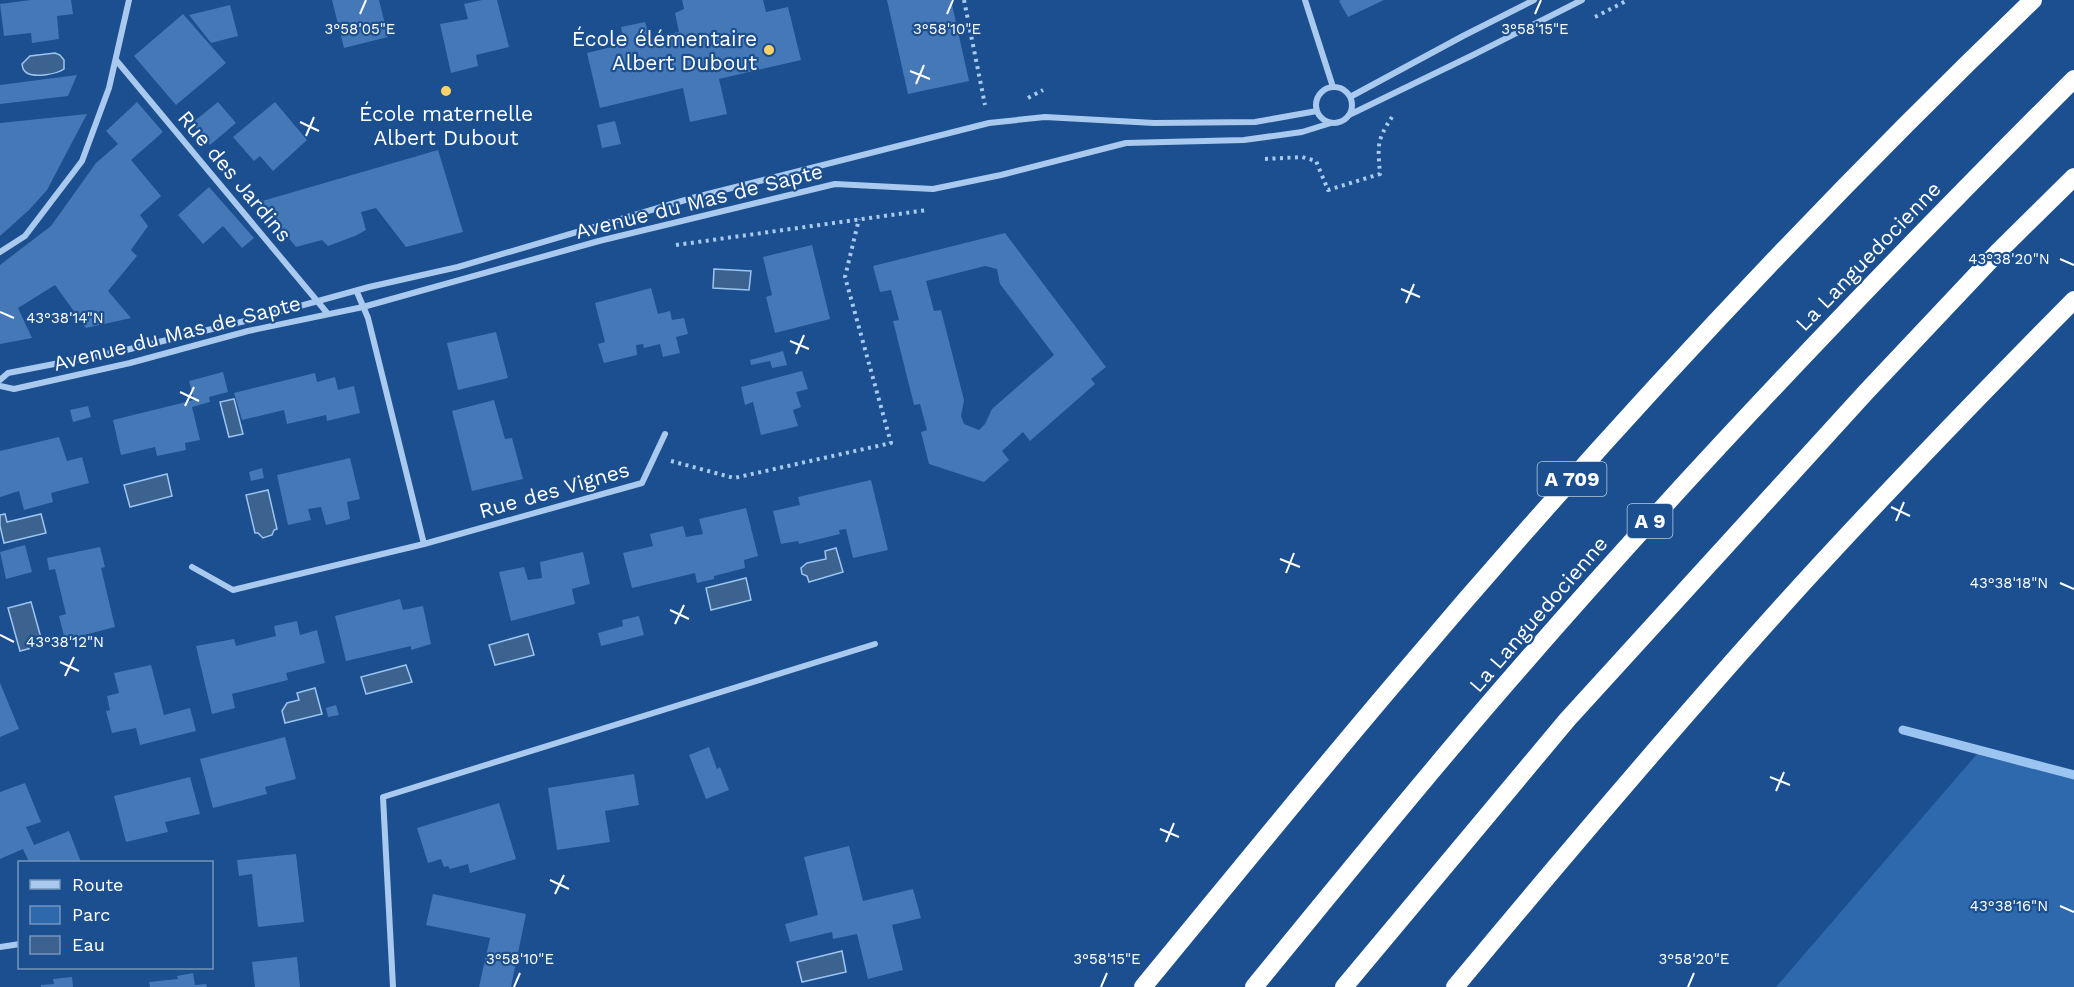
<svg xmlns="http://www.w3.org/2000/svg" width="2074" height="987" font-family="'Work Sans',sans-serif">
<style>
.green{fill:#2e69ad}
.water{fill:#3c6290;stroke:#9cc4f0;stroke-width:1.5}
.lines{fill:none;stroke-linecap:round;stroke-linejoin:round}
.stream{stroke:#9cc4f0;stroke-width:9}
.building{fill:#4478b7;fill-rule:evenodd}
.path{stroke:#a9c9ee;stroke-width:4;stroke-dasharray:3 4.5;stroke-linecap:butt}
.street{stroke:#a9c9ee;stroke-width:6}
.highway{stroke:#fff;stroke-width:18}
.ticks{fill:none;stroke:#fff;stroke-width:2}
.poi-dot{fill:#ffd166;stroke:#1b4f8f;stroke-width:2}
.labels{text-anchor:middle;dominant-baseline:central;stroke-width:4.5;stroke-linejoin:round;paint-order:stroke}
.shield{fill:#1b4f8f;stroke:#bbcadd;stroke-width:1.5}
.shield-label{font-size:20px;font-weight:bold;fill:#fff}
.poi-label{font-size:21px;fill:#fff;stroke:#1b4f8f;text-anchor:end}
.street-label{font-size:21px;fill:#fff;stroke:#1b4f8f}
.ticks-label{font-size:15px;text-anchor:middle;fill:#fff;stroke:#1b4f8f;stroke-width:4.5;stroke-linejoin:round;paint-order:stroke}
</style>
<rect width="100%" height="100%" fill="#1b4f8f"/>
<path class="green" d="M1983 747 2074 771V987H1776Z"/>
<path class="water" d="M55 53 60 55 64 60V69C57 74 35 78 27 73 22 70 23 68 22 64L30 56Z
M714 269 751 271 749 290 713 288Z
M234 399 243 434 229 437 220 402Z
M167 474 172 496 130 507 124 485Z
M268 490 277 529 274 530 272 535 263 538 258 533H255L246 495Z
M5 514 7 522 41 514 46 533 4 543 0 526V515Z
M836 548 843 572 809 582 807 576 802 574 801 568 807 563 826 559 825 551Z
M746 578 751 600 711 610 706 588Z
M31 602 43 645 20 651 8 608Z
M528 634 534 655 495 665 489 645Z
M406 665 412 682 366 694 361 677Z
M315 688 322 714 285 723 282 711 287 703 299 700 297 693Z
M842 951 846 972 802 982 797 962Z"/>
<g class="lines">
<path class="stream" d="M1903 730 2074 775"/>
</g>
<path class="building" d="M31 0H71L73 14 57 16 59 39 32 43 31 33 4 36 0 4Z
M332 0H379L388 37 344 48Z
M482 0H497L509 47 476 55 478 66 451 73 440 24 468 19 464 4Z
M682 0H763L766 12 788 7 801 60 719 79 727 114 690 122 683 88 600 108 587 53 624 44 621 27 645 22 650 38 679 32 675 13 684 9Z
M887 0H951L969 81 908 94Z
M1341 0H1384L1348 17 1339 1Z
M230 5 238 36 211 43 189 15Z
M183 14 226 63 176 105 134 56Z
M77 75 68 96 0 104V85Z
M137 102 163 132 131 160 161 196 140 215 148 226 131 250 137 256 108 291 131 318 86 328 55 285 18 308 32 338 0 344V265L51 226 96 163 118 144 106 131Z
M218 102 236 123 210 145 192 123Z
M275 102 307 140 273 171 260 156 254 161 233 137Z
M87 114 47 190 29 210 0 236V123Z
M615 121 621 144 602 148 597 125Z
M438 150 463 232 406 247 376 208 361 212 366 230 355 236 328 246 322 240 296 247 259 202Z
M209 187 254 238 242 248 223 226 203 244 178 215Z
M1005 233 1106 367 1091 379 1095 384 1030 441 1023 432 1002 451 1009 460 984 482 929 464 921 432 927 430 920 404 914 405 893 321 899 320 891 290 880 292 873 266ZM985 266 997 269 1000 284 1054 355 992 409 985 424 979 430 964 424 961 416 964 400 941 310 934 311 926 281Z
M812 245 830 319 775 333 766 297 772 295 763 257Z
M651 288 658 314 670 311 672 320 684 318 688 334 676 337 680 353 663 357 660 344 644 348 643 344 636 345 637 355 604 363 598 344 605 342 595 303Z
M496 332 508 378 458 390 447 343Z
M783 351 787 365 772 368 770 361 751 365 750 360Z
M802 371 808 389 796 392 801 407 793 410 798 426 761 435 753 402 745 405 741 387Z
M223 372 228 392 209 397 210 402 192 407 200 440 185 443 186 450 157 456 155 447 121 455 113 420 194 400 189 381Z
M315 373 317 382 335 377 338 390 354 386 360 413 327 421 326 415 287 424 284 410 242 420 234 393Z
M494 400 505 439 512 438 523 479 472 491 452 411Z
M88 406 91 417 73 422 70 410Z
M59 437 67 461 82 457 89 483 51 493 53 502 24 510 19 491 0 497V451Z
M350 458 360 499 347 502 350 519 326 525 321 507 308 509 311 520 288 525 277 475Z
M262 468 264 478 251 481 249 472Z
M871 480 888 550 853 558 846 529 839 530 840 534 799 544 798 541 781 544 773 511 800 505 798 497Z
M746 508 758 556 744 560 745 568 714 576V579L697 583 695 573 632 588 623 553 653 546 650 534 683 526 686 537 703 534 699 519Z
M25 545 32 572 6 579 0 552Z
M100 547 105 567 101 568 115 627 65 640 59 616 66 614 55 569 49 570 47 558Z
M583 552 590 584 572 589 575 604 511 621 499 572 524 567 528 580 542 578 540 562Z
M400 599 403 610 423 606 431 644 411 650V646L346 661 335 616Z
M639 616 644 635 601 646 598 633 623 626 622 620Z
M297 621 300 635 317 630 325 663 286 673 288 680 232 694 235 708 212 714 196 646 234 639 236 646 276 636 274 626Z
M151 665 164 715 190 708 196 731 140 745 136 728 112 733 106 711 110 710 107 696 119 693 114 673Z
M0 683 19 729 0 737Z
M336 705 339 715 328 717 326 708Z
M285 737 296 779 265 787 267 794 213 808 200 759Z
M709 747 717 769 720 767 729 790 706 799 689 755Z
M634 774 639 805 605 811 610 842 557 850 548 788Z
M190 777 200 814 165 822 168 832 126 842 114 796Z
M25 783 41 822 26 827 34 845 69 831 81 862H29L23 849 0 859V792Z
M499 803 516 859 470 873 468 864 450 869 448 866 444 867 441 859 428 863 417 828Z
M849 846 863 901 913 889 921 918 892 925 903 970 868 979 857 934 833 939 832 932 790 942 785 924 818 915 804 857Z
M296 854 304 922 258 927 252 874 239 876 237 860Z
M433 894 526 914 511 987H479L490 938 426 925Z
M297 957 300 987H255L252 962Z
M193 973 195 985 206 984 207 987H150L149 982 178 979 177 976Z
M72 977 73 987H41V985L54 984 53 979Z"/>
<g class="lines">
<path class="path" d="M964 0 985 105
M1595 17 1628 0
M1028 98 1043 90
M1265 159 1302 157 1316 161 1328 190 1380 174C1378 146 1376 141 1392 117
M676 245 927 210
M671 461 734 478 891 443 845 277 859 219"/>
<path class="street" d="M1305 0 1333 87
M116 60 328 314
M1316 105a18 18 0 1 1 36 0a18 18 0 1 1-36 0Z
M1350 97 1463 36 1534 0
M1349 115 1473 55 1582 0
M0 252 25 236 82 161 109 88 129 0
M357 292 368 318 424 544
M0 380 8 373 126 350 245 321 369 287 458 267 692 198 989 123 1045 117 1154 123 1255 122 1317 111 1316 106
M0 386 14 389 130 363 248 331 363 307 599 241 835 184 933 189 1001 175 1126 143 1244 140 1302 132 1331 123
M192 567 233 590 424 544 642 483 665 434
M0 947 20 944
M393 987 383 797 875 644"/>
<path class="highway" d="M1143 987C1228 884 1312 780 1399 678 1599 442 1810 214 2033 0
M1254 987C1341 881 1427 774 1518 670 1695 466 1882 271 2074 79
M1344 987 1567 720 1866 392 1998 252 2074 177
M1455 987C1569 850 1684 714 1804 582 1892 486 1983 392 2074 300"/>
</g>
<path class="ticks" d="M360 14 366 0M947 14 953 0M1535 14 1541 0M910 71 930 79M916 84 924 65M300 122 319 131M306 136 314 117M2060 259 2074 265M1401 289 1420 297M1406 303 1414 284M0 312 14 318M790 341 809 349M796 354 804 335M180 392 199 401M185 406 194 387M1891 507 1910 516M1896 521 1904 502M1280 559 1300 567M1286 573 1294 553M2060 583 2074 589M670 610 689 619M675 624 684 605M0 635 14 642M60 662 79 671M65 676 74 657M1770 777 1790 785M1776 791 1784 772M1160 829 1179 837M1166 842 1174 823M550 880 569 889M555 894 564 875M2060 906 2074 912M514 987 520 973M1101 987 1107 973M1688 987 1694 973"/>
<g class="poi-dot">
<circle cx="769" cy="50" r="6"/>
<circle cx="446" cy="91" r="6"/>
</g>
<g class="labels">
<g class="shield">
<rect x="1537.5" y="462" width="69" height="34" rx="4.5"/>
<rect x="1627.5" y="504" width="45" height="34" rx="4.5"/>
</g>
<g class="shield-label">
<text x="1572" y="479">A 709</text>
<text x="1650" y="521">A 9</text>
</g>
<g class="poi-label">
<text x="757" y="38">École élémentaire<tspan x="757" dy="24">Albert Dubout</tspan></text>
<text x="446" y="113" text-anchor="middle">École maternelle<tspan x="446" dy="24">Albert Dubout</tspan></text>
</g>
<g class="street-label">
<text transform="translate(235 176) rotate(50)">Rue des Jardins</text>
<text transform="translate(699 201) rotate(-14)">Avenue du Mas de Sapte</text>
<text transform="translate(1868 256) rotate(-46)">La Languedocienne</text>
<text transform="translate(177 333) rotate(-14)">Avenue du Mas de Sapte</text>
<text transform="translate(554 490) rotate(-16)">Rue des Vignes</text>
<text transform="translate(1538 614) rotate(-49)">La Languedocienne</text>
</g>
</g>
<g class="ticks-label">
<text x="360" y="34">3°58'05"E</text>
<text x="947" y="34">3°58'10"E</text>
<text x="1535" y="34">3°58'15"E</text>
<text x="2009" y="264">43°38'20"N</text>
<text x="65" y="323">43°38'14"N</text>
<text x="2009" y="588">43°38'18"N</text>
<text x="65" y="647">43°38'12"N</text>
<text x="2009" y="911">43°38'16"N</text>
<text x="520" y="964">3°58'10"E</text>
<text x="1107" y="964">3°58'15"E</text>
<text x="1694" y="964">3°58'20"E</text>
</g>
<rect x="18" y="861" width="195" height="108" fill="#1b4f8f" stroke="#7695bc" stroke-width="1.5"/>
<rect x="30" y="880" width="30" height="9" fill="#a9c9ee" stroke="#7695bc" stroke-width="1.5"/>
<text x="72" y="891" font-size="18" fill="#ffffff">Route</text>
<rect x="30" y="906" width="30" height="18" fill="#2e69ad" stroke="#7695bc" stroke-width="1.5"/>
<text x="72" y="921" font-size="18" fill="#ffffff">Parc</text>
<rect x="30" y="936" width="30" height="18" fill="#3c6290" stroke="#7695bc" stroke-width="1.5"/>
<text x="72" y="951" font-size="18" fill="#ffffff">Eau</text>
</svg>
